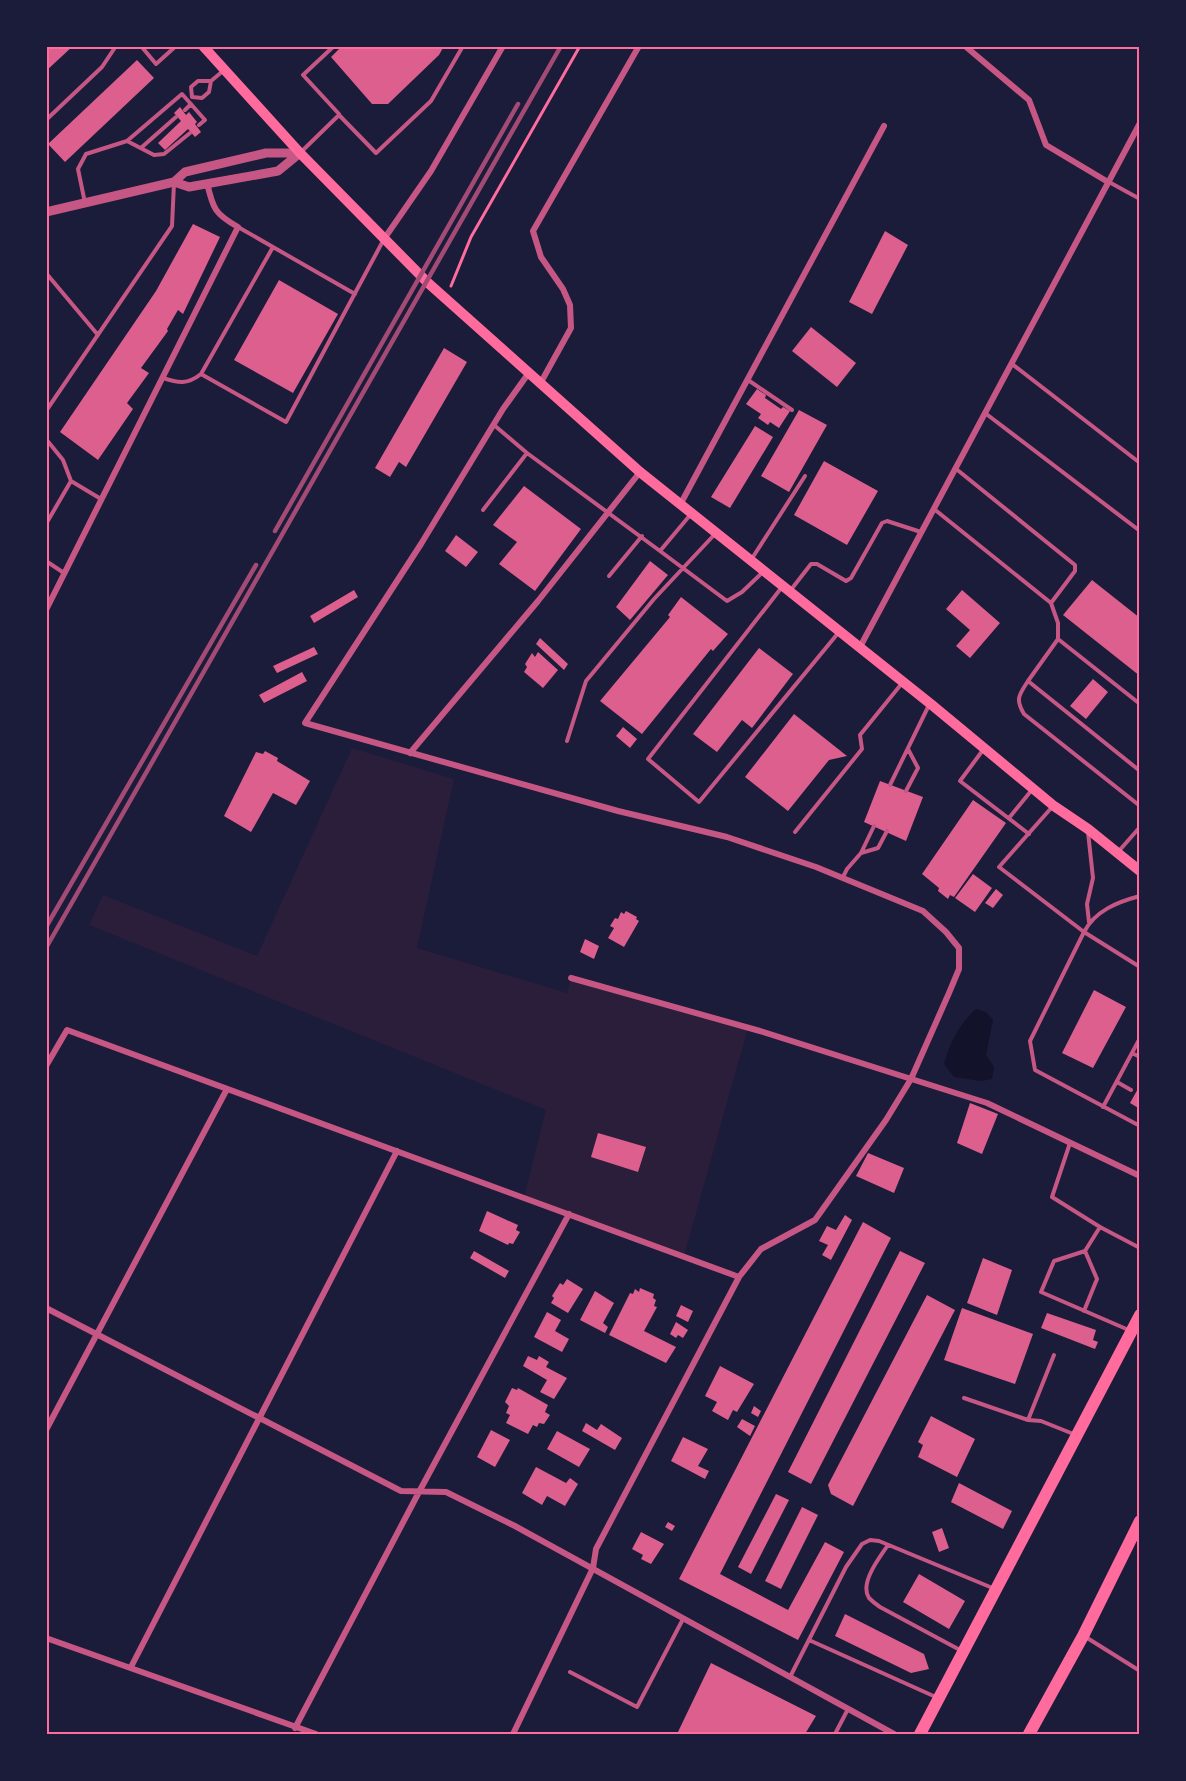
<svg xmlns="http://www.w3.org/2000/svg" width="1186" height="1781" font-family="'Fira Sans',sans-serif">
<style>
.green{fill:#2a1e3b}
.water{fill:#12122b}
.building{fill:#dd5f8e}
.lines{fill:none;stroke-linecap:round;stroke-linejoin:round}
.path{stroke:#ff6b9d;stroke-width:3}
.service{stroke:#c65784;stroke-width:4}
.minor{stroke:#c65784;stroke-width:6}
.tertiary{stroke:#c65784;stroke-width:9}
.secondary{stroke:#ff6b9d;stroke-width:10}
.primary{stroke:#ff6b9d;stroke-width:12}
.rail{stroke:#a44b75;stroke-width:4.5}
.neatline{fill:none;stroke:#ff6b9d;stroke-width:2}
</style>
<rect width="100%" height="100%" fill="#1b1b3a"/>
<path class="green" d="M352 748 454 779 417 948 567 993 571 978 748 1028 684 1256 524 1198 546 1110 89 925 103 895 257 956Z"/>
<path class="water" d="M976 1009 986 1012 993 1020 986 1055 994 1067 992 1079 981 1081 954 1077 944 1064C949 1044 960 1023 976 1009Z"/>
<path class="building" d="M46 46H73L46 71Z
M342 46H444L439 55 388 104H372L331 57Z
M137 60 154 78 65 162 48 144Z
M180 107 186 115 189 112 197 122 195 124 201 132 195 137 188 129 165 150 158 143 181 121 174 113Z
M193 224 220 237 183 314 178 310 167 329 168 331 141 368 149 373 127 403 133 409 98 460 60 432 156 291Z
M885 231 908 245 872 314 849 302Z
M279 280 338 314 293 393 234 360Z
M811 327 856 363 837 387 792 351Z
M444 348 467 362 406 467 399 462 390 477 375 468Z
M757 389 766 395 765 398 781 409 783 407 790 411 779 428 770 422 768 425 758 418 761 414 746 404Z
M799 410 827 425 789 492 761 476Z
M755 426 773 437 730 508 711 497Z
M824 461 878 491 847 545 794 515Z
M524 486 581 529 535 591 499 564 517 542 493 525Z
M456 535 478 552 466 567 445 551Z
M650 561 668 575 630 620 616 607Z
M1092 580 1140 618V676L1063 615Z
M354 590 358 597 314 623 310 616Z
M962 590 1000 623 970 658 956 646 970 630 946 609Z
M681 597 728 634 713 651 711 649 642 734 600 701 670 617 668 615Z
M540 638 568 664 564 670 536 644Z
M314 647 318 654 277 673 273 666Z
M759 648 793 674 752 728 742 720 717 752 693 734Z
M538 652 558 670 543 688 524 672 527 667 525 664 532 653 535 657Z
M302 672 307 681 264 703 259 695Z
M1093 679 1108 692 1086 719 1070 706Z
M794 714 847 756 829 760 788 811 745 777Z
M623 727 637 739 630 748 616 736Z
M265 751 278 758 277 761 310 781 296 805 273 793 251 832 224 816 256 752 263 754Z
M880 781 923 797 906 841 864 822Z
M973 800 1006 823 954 897 950 895 948 899 938 891 939 888 922 874Z
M973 874 992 888 975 912 955 898Z
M996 889 1003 895 993 908 985 903Z
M626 911 637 917 636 919 639 921 624 947 608 938 614 928 610 926 615 918 618 919 621 912 624 914Z
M585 939 599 946 594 959 580 952Z
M1094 990 1126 1007 1093 1068 1062 1053Z
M1140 1085V1109L1130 1103Z
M970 1103 998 1114 982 1154 957 1143Z
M598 1133 646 1147 638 1172 591 1157Z
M868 1153 904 1168 894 1193 856 1176Z
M487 1211 518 1225 516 1230 520 1232 513 1244 509 1243 508 1245 479 1231Z
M845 1215 852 1220 831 1260 822 1255 828 1245 819 1241 827 1226 836 1230Z
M863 1222 891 1238 720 1574 788 1610 825 1542 844 1552 798 1640 679 1579Z
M474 1251 509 1271 505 1278 470 1258Z
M900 1251 925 1263 811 1484 788 1472Z
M983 1258 1012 1270 997 1315 967 1303Z
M567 1279 583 1289 568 1313 551 1303 554 1298 552 1296 560 1283 563 1285Z
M640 1288 654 1294 653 1298 656 1300 654 1306 657 1307 644 1331 676 1347 666 1363 609 1335 630 1293 633 1294 635 1289 639 1292Z
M595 1291 614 1303 603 1323 608 1327 605 1333 580 1320Z
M927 1295 955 1310 853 1506 831 1494 828 1485Z
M681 1305 693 1311 688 1322 676 1316Z
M962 1308 1033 1334 1015 1384 944 1360Z
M547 1312 561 1320 555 1331 569 1339 562 1352 534 1337Z
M1047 1313 1096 1330 1093 1340 1098 1342 1095 1349 1041 1328Z
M676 1322 688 1330 683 1338 678 1335 676 1338 670 1334Z
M528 1356 537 1360 539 1356 549 1362 546 1367 567 1378 554 1399 540 1392 547 1380 523 1366Z
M720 1366 754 1384 737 1412 733 1410 728 1420 712 1411 717 1402 705 1396Z
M512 1388 517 1390 518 1388 548 1405 545 1412 550 1415 544 1424 539 1423 537 1427 533 1425 528 1434 506 1423 510 1415 506 1413 509 1406 505 1402Z
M754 1406 761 1411 758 1417 751 1413Z
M931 1416 975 1439 957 1477 918 1457 923 1445 918 1442Z
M742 1419 755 1426 750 1436 737 1427Z
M586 1423 597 1430 601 1424 622 1438 615 1450 582 1431Z
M491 1430 510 1440 495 1467 477 1457Z
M557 1431 590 1449 579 1467 547 1449Z
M683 1437 708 1449 698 1466 709 1471 705 1479 671 1461Z
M536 1467 566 1483 570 1478 578 1484 565 1506 547 1496 542 1505 522 1493Z
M959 1483 1012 1511 1003 1529 951 1502Z
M776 1494 789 1500 751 1574 738 1567Z
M802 1507 818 1515 781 1589 765 1581Z
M668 1522 675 1526 672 1531 665 1527Z
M942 1528 949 1548 939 1552 932 1532Z
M641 1532 664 1544 651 1564 641 1559 643 1555 632 1549Z
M919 1574 965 1601 949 1629 903 1602Z
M845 1614 924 1654 929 1669 911 1673 835 1636Z
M711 1663 816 1716 805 1734H677Z"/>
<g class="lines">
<path class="path" d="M451 286 471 237 580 46"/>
<path class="service" d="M141 46 156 64 176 46
M334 46 303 75 339 114
M211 81H198L191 87 192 97 202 98 209 92 211 81 223 71
M185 110 191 104
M46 120 102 67 116 46
M127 141 154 155 164 154 190 133
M142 147 176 117
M301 152 339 115 376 153 431 101 463 46
M1109 182 1140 199
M85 203 78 169 86 154 127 141 182 94 205 120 199 125
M238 227 355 294
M46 273 98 335
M1012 364 1140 463
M201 374 286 422 384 239
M163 378C178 383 187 385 201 374L273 247
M748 380 792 410
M46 411 172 226 174 183
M985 413 1140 531
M494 425 527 453 660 551 691 514
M46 439 63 460 71 481 101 499
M955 468 1075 565V571L1051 603
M934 509 1051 603 1058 623V639L1028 681 1140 771
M483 510 527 453
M46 524 71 481
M660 551 727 601 742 592 763 572
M751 560 805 476
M46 561 64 573
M609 576 642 536
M782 587 648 759 699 802 839 632
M790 591 811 564H817L846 581 851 578 882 523 887 521 921 532
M1058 639 1140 704
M1028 681C1019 695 1015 699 1024 714L1140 806
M567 741 586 681 654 599 715 534
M983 750 960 781 1029 834
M890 785 929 705
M906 791 918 768 908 749
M1053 806 999 867 1084 932 1030 1041 1035 1070 1140 1126
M1009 818 1031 791
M795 832 862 749 860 735 903 682
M1088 832 1093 878 1087 904 1089 922
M1118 852 1140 827
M861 853 878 848 887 831
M843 877 847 869 861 853 874 826
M1140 896C1117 902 1095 911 1084 932L1140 967
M1132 1053 1140 1057
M1117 1082 1131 1090
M1103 1107 1140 1038
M1070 1143 1052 1197 1100 1227
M1085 1251 1054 1261 1041 1292 1131 1331
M1084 1311 1097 1279 1085 1251 1100 1227 1140 1248
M964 1398 1028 1420 1041 1421 1076 1435
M1028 1420 1054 1355
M888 1545C880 1557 859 1583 869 1598 872 1601 877 1605 880 1607L960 1650
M1084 1636 1140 1671
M809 1640 938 1698
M570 1672 637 1707 683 1619
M790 1677 846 1567 862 1544 870 1540 879 1541 995 1589
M835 1734 848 1709"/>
<path class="minor" d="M965 46 1029 100 1046 145 1108 182
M384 239 431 171 503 46
M540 384 571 328 570 305 563 289 541 257 533 231 639 46
M680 505 884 126
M46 610 238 227C215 214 213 209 207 183
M860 647 1140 123
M410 753 538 601 640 472
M571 978 760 1031 987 1103 1140 1176
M46 1066 67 1030 739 1277
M46 1308 401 1491 446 1492 515 1526 894 1734
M46 1430 227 1089
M46 1638 316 1734
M131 1667 397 1151
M295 1728 419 1492 569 1214
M513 1734 593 1568 596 1549 739 1277 761 1249 815 1220 886 1120 911 1079 949 993 959 969V948L946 932 923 911 816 867 727 837 618 811 305 723 421 544 503 409 528 374"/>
<path class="tertiary" d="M174 182 189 187 278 171 300 153
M46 212 174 182 185 172 266 153H300"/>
<path class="secondary" d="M203 46 300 153 427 282 640 472 932 705 1054 806 1088 829 1140 871"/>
<path class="primary" d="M920 1734 1140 1315
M1029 1734 1083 1636 1140 1521"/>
<path class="rail" d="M275 531 518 104
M46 927 256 565
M46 948 561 46"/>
</g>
<rect width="1186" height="1781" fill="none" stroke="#1b1b3a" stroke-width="96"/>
<rect x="48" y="48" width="1090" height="1685" class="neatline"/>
</svg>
